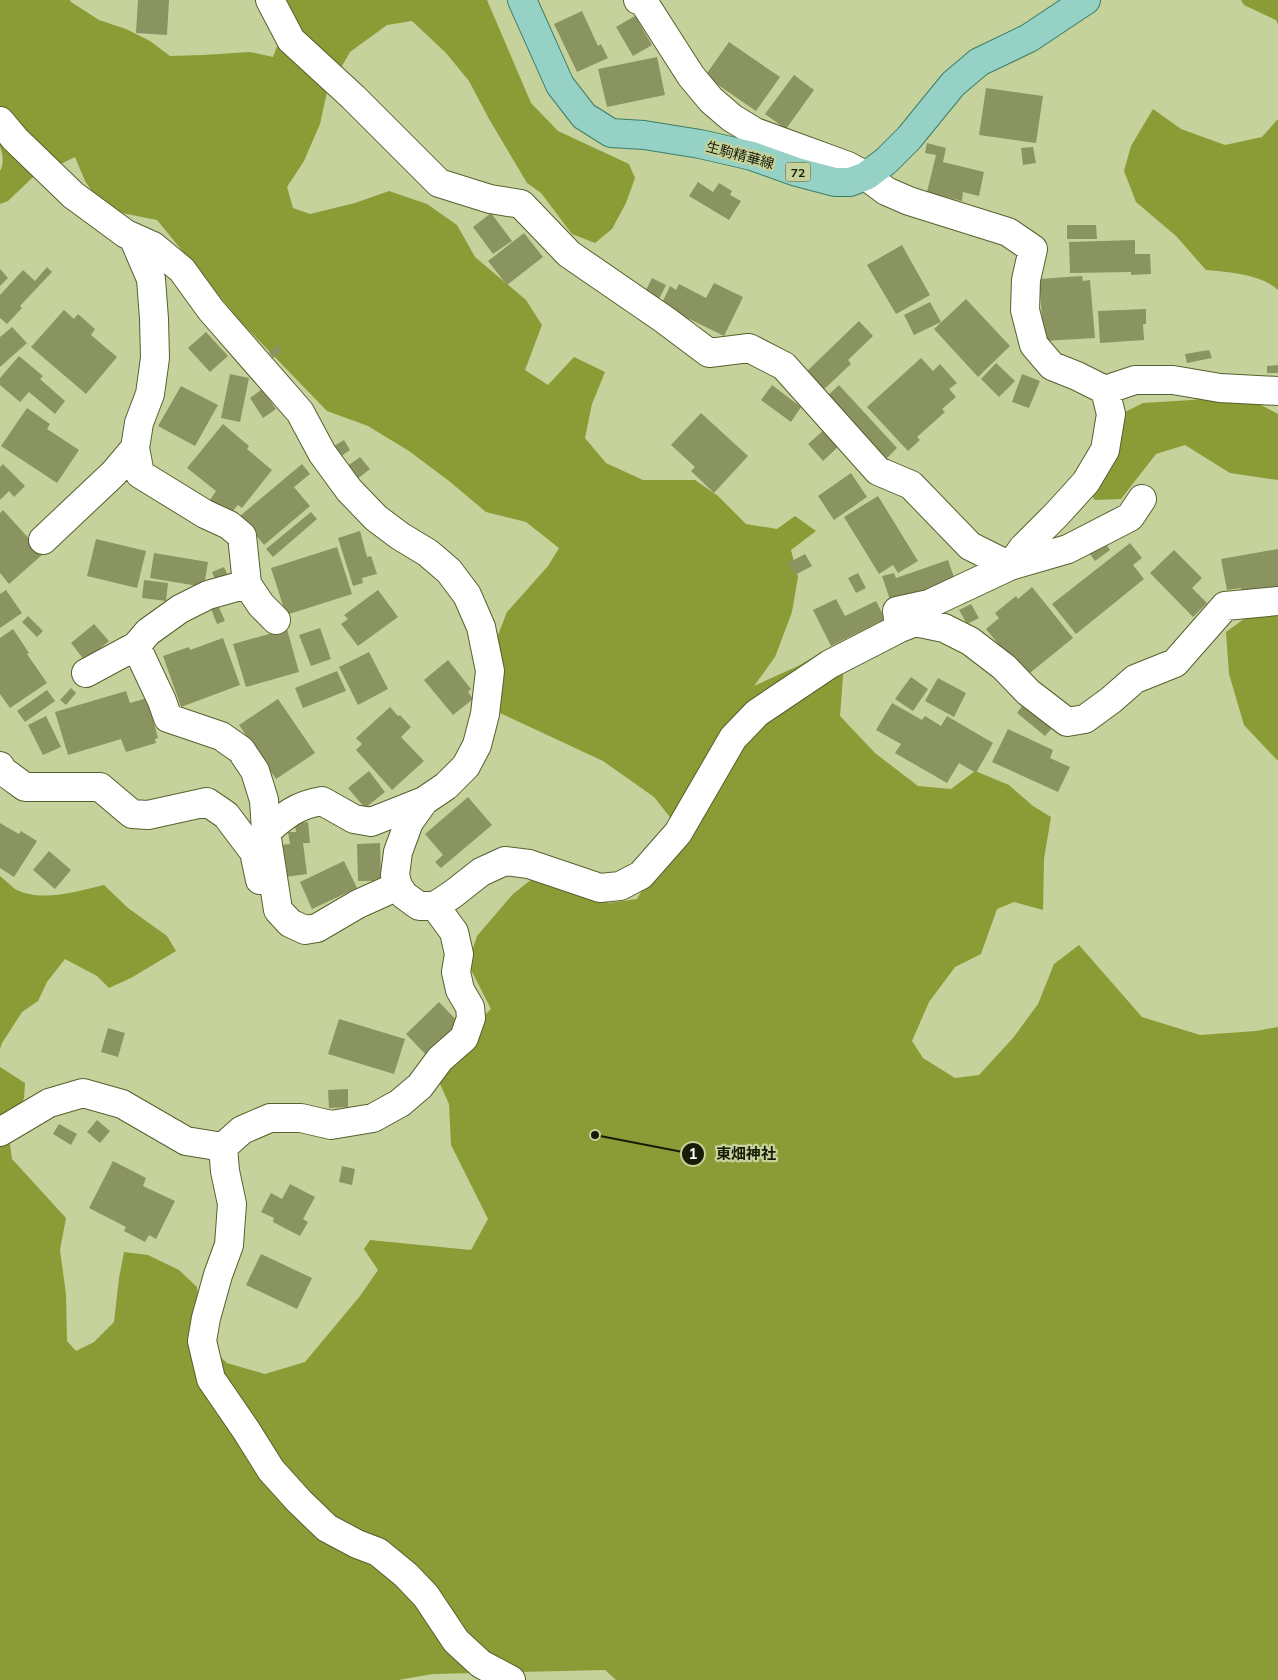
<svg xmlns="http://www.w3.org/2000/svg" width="1278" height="1680" font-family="Mulish,'Noto Sans JP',sans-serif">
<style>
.forest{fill:#8b9b36}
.building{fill:#8a9461}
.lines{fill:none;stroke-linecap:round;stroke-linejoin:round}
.minor-casing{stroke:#57602e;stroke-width:30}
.major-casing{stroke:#3c7e69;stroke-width:30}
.minor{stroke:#fff;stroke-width:28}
.major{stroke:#95d1c5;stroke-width:28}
.labels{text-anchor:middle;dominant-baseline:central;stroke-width:4.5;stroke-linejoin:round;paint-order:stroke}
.shield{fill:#c6d29c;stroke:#4c5334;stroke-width:1}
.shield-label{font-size:12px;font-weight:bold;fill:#181c07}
.street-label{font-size:14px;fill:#181c07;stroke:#c6d29c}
.leader{fill:none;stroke:#181c07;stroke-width:2}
.callout-dot{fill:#181c07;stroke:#c6d29c;stroke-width:2}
.mark-label{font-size:15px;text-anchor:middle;font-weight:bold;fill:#fff}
.callout-label{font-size:15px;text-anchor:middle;font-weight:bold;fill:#181c07;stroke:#c6d29c;stroke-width:4.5;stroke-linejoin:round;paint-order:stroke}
</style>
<rect width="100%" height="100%" fill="#c6d29c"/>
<path class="forest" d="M0 0H70L71 2 99 20 126 29 150 41 170 56 203 55 250 52 273 57 285 25 273 0H487L531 103 558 131 629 164 635 178 626 203 612 229 595 243 572 234 541 193 527 183 489 119 469 81 446 53 412 21 387 25 350 52 327 92 320 124 304 161 287 187 293 208 310 214 355 203 389 191 427 204 457 225 475 257 526 300 542 325 525 370 548 385 574 357 605 372 592 404 585 438 606 463 643 480H695L718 496 746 524 777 529 795 516 816 531 791 550 798 577 792 612 775 657 754 686 798 666 833 646 844 663 840 716 875 753 918 786 951 789 975 771 1009 785 1033 806 1051 817 1044 859 1043 910 1014 902 997 909 981 954 955 967 929 1002 912 1041 923 1058 955 1078 979 1075 1013 1038 1038 1004 1054 964 1079 945 1142 1017 1200 1035 1256 1031 1278 1027V1680H616L605 1670 433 1674 398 1680H0V1067L25 1083 24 1098 9 1137 12 1159 66 1218 60 1250 66 1294 67 1341 76 1351 94 1342 114 1322 119 1278 124 1252 148 1255 179 1270 197 1287 200 1321 207 1344 227 1363 265 1374 305 1362 360 1296 378 1270 364 1249 370 1240 471 1250 488 1219 451 1145 449 1104 440 1084 439 1060 491 1009 468 964 477 936 513 894 532 879 579 891 609 903 637 899 662 856 673 821 654 797 603 761 500 713 498 635 507 612 548 566 559 548 526 522 486 512 449 481 409 451 368 426 327 411 239 320 157 220 122 213 98 200 85 181 75 157 32 178 8 201 0 204V171C4 165 3 153 0 147Z
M1241 0H1278V25L1276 20 1244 5Z
M1153 109 1181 129 1225 145 1262 137 1278 119V290C1261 274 1228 272 1206 270L1176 236 1136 202 1124 171 1131 146Z
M1240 394 1278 414V480L1230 473 1185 445 1156 454 1121 499 1095 500 1088 491 1107 454 1125 412 1143 403 1192 400Z
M1278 610V761L1244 725 1229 674 1226 632 1255 611Z
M0 876C5 880 10 885 15 889 40 903 79 891 104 885L128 908 167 936 176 951 131 978 109 988 97 976 65 959 47 982 38 1001 22 1012 2 1043 0 1049Z"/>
<path class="building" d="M138 0H169L167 35 136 33Z
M582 11 598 46 601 44 608 58 577 72 554 24Z
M635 16 652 45 633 56 616 27Z
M729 42 780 77 756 111 705 76Z
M657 57 665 95 607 107 598 69Z
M794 75 814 90 786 129 765 114Z
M986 88 1043 96 1036 143 979 135Z
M927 143 946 148 943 162 984 172 979 196 963 192 962 201 927 192 936 155 925 153Z
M1033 147 1036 163 1023 165 1021 148Z
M698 182 713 192 719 183 732 191 730 195 741 201 729 220 689 196Z
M491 213 512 241 493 254 473 227Z
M1067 225H1096L1097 239H1067Z
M524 233 543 257 507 285 488 261Z
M1135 240V254H1150L1151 274 1131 275V272L1070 273 1069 242Z
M902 245 930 295 896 314 867 265Z
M47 267 52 272 20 306 22 308 7 324 0 318V295L23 270 35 281Z
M0 269 8 278 0 286Z
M1082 276 1083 281 1090 280 1095 338 1044 341 1039 279Z
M652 278 666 285 658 301 644 294Z
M714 283 743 297 724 336 661 305 670 286 676 290 679 284 706 298Z
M966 299 1010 346 978 377 934 329Z
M930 302 941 322 914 335 904 315Z
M1146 309V324H1143L1144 340 1100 343 1098 311Z
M64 310 74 319 78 314 95 329 91 335 117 357 86 394 31 347Z
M859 321 873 336 848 360 851 364 820 393 803 375Z
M12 327 27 343 0 367V337Z
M206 332 228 356 210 372 188 348Z
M278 345 282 351 273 358 269 352Z
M1209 350 1212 358 1187 363 1185 354Z
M19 356 43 376 40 379 65 401 55 414 29 392 20 402 0 385V378Z
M921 358 933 371 940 364 957 383 949 389 956 397 942 409 945 412 917 437 920 440 908 451 867 407Z
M996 363 1015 381 999 397 981 379Z
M1278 365V373H1267V366Z
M230 374 249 378 240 422 221 418Z
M1022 374 1040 381 1029 408 1012 402Z
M772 385 801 407 791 422 761 400Z
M839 385 897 448 884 461 825 398Z
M181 386 218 405 195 446 158 426Z
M262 389 276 409 263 418 250 398Z
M27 408 50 424 47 429 79 450 57 483 1 446Z
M701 413 748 456 714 493 691 471 695 467 671 445Z
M223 424 249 446 247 449 272 470 242 508 238 505 229 515 210 500 216 491 187 468Z
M825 429 840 445 823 461 808 444Z
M344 440 350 450 340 457 334 446Z
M360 457 370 469 356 480 346 467Z
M3 464 25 486 14 497 9 491 0 500V467Z
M302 464 310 474 294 487 310 506 264 545 240 516Z
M851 473 867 497 834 520 818 496Z
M878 496 918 561 898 573 893 565 879 574 844 517Z
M3 510 43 554 9 584 0 573V513Z
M311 512 317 519 273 557 266 549Z
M360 531 367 557 371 556 377 574 362 578 363 583 353 586 338 538Z
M96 539 146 551 137 588 87 576Z
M1105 543 1110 550 1095 561 1090 554Z
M1130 543 1142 558 1133 565 1144 579 1076 634 1052 604Z
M337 547 352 594 286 615 271 568Z
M1278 549V592L1243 598 1241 588 1227 590 1221 559Z
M1174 550 1202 578 1192 588 1207 603 1193 617 1150 573Z
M154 553 208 562 204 587 150 578Z
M805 554 812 566 795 575 788 563Z
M948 560 955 580 891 603 882 576 894 573 896 578Z
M224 567 229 578 217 583 212 572Z
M858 573 866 588 856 593 848 578Z
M144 580 168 583 166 601 142 598Z
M1032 587 1073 638 1025 677 986 629 999 618 995 613 1016 596 1018 599Z
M6 590 22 613 0 628V594Z
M378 590 398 617 358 646 341 624 348 619 344 615Z
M836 599 845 616 876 601 885 619 831 646 813 610Z
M971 604 979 618 967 624 959 610Z
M218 605 225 621 217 624 211 609Z
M28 616 43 631 37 637 22 622Z
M94 624 109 641 85 661 71 643Z
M320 628 331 659 311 666 299 635Z
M13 629 29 653 27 654 47 683 10 708 0 694V638Z
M287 629 299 672 246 687 233 644Z
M223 638 240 685 181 707 163 656 189 647 190 650Z
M369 652 388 689 358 705 339 667Z
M448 660 471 689 468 692 473 699 453 715 424 680Z
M337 671 346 691 303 708 295 688Z
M911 677 928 689 913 711 895 699Z
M938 678 966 693 954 717 925 701Z
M71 688 76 693 66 705 60 700Z
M47 690 55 701 25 722 17 711Z
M126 691 130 703 147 698 158 738 155 739 156 743 126 752 121 739 68 755 55 712Z
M278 699 315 753 276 779 239 725Z
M892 703 922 720 925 716 941 726 947 716 993 743 976 773 959 763 947 783 895 753 901 744 876 730Z
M1023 705 1052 728 1045 736 1017 713Z
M390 707 398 716 400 715 411 727 401 737 424 761 392 790 356 750 362 744 356 738Z
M46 716 61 747 43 755 28 725Z
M1008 729 1053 750 1050 758 1070 767 1058 792 992 762Z
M369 771 385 792 365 808 348 788Z
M468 797 492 825 441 868 435 862 443 855 425 834Z
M308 822 310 843H303L307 874 285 877 281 845 290 844 288 832H296L295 824Z
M0 823 19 834 21 831 37 841 14 877 0 868Z
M380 843 381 881H358L357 844Z
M49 851 71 870 55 889 33 870Z
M344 861 357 888 312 909 300 882Z
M439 1002 461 1025 430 1059 406 1034Z
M339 1019 405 1039 394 1074 328 1054Z
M108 1028 125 1033 118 1057 101 1052Z
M348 1089V1107L329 1108 328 1090Z
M97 1120 110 1131 100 1143 87 1132Z
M59 1124 77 1134 71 1145 53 1134Z
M113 1161 146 1178 143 1186 175 1201 156 1239 149 1235 145 1242 124 1231 126 1227 89 1208Z
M342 1166 355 1169 352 1185 339 1182Z
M290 1184 315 1197 303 1219 308 1222 300 1236 273 1222 274 1218 261 1212 271 1193 282 1199Z
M261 1254 312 1278 297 1309 246 1285Z"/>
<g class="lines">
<g class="minor-casing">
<path id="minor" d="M270 0 291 40 353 97 439 183 490 199 521 204 569 254 665 320 709 353 749 348 784 366 878 471 911 485 970 546 1010 566 1023 548 1057 514 1086 482 1105 450 1111 414 1105 390 1077 376 1052 366 1034 345 1025 310 1026 280 1033 249 1008 232 909 201 886 191 866 176 848 166 755 132 732 118 711 100 691 76 643 1 638 0
M0 121 15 139 73 195 126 234 153 246 182 270 211 310 300 412 322 453 349 490 376 518 400 536 428 553 449 571 467 595 481 627 490 671 485 714 477 745 466 766 446 786 424 801 409 822 398 852 395 875 398 886 404 895 419 906H435L453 894 481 872 505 861 529 864 600 888 620 886 641 875 678 833 733 738 757 713 830 664 900 628 915 622 944 628 970 641 1004 667 1028 692 1067 722 1085 719 1111 700 1135 679 1175 663 1225 606 1278 601
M1105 390 1135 380H1173L1220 388 1278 391
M135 448 140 474 205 514 229 525 242 536 247 584 261 605 276 620
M43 540 114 473 135 448 139 423 150 394 155 358 154 319 151 279 133 237
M898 619 897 611 929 604 1010 566 1068 549 1130 517 1142 499
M136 646 162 701 168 718 221 736 241 750 255 771 264 800 266 832 278 910 290 923 305 930 317 928 358 904 398 886
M86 673 136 646 148 632 180 609 208 595 247 584
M0 766 3 771 25 787H100L132 814 148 815 207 802 226 815 254 852 260 880
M266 832C285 815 297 805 322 801L354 819 371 822 424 801
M435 906 454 932 459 954 456 972 460 990 470 1007 471 1018 464 1038 440 1059 420 1086 400 1103 373 1118 331 1125 301 1118H270L242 1130 223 1147 225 1171 232 1204 229 1245 218 1275 206 1318 202 1341 211 1379 246 1430 271 1470 299 1501 327 1528 357 1544 378 1552 406 1575 426 1596 456 1641 481 1664 511 1680
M0 1132 49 1103 83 1093 122 1104 186 1141 223 1147"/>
</g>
<g class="major-casing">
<path id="major" d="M522 0 560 85 584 116 611 133 644 135 700 144 752 156 797 172 835 182H850L866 176 886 161 909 138 953 84 979 62 1029 38 1086 0"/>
</g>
<use href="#minor" class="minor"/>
<use href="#major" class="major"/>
</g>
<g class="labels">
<rect class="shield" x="785.5" y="162.5" width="25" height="19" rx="4"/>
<g class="shield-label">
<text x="798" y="172">72</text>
</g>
<g class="street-label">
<text transform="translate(740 155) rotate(15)">生駒精華線</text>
</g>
</g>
<path class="leader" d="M595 1135L693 1154"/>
<g class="callout-dot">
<circle cx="595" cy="1135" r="5"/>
<circle cx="693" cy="1154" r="12"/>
</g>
<g class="mark-label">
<text x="693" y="1159">1</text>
</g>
<g class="callout-label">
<text x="746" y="1159">東畑神社</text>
</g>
</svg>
